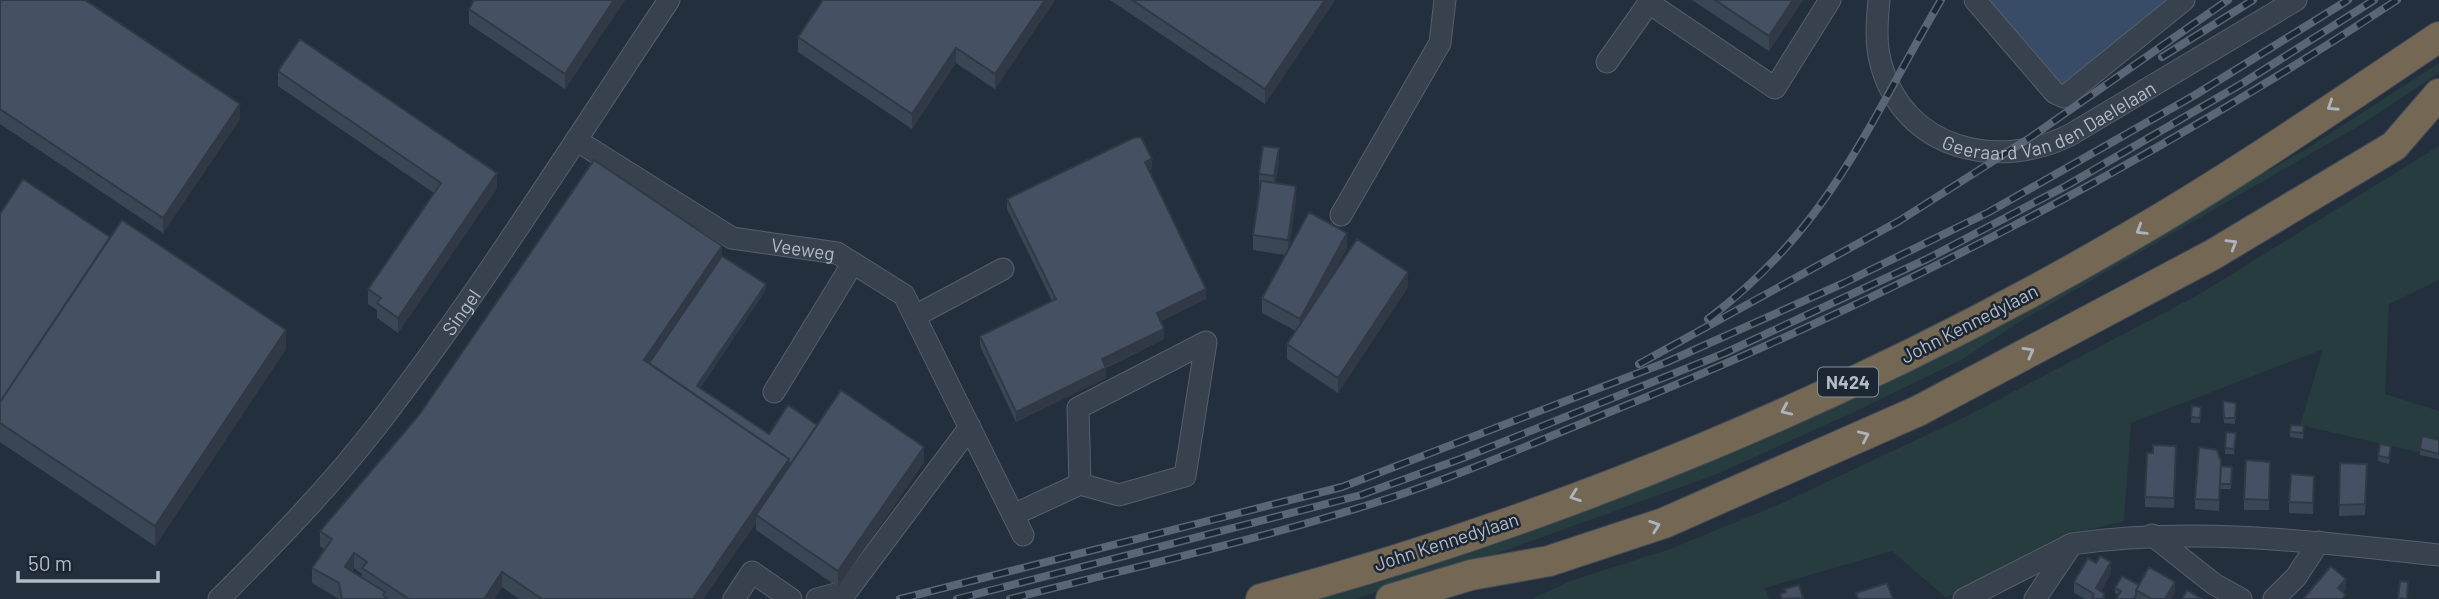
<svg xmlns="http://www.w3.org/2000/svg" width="2439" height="599" font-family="Barlow,sans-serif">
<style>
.green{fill:#263c3f}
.water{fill:#394c67}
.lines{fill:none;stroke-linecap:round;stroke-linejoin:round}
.minor-casing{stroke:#565f6c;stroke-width:23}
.highway-casing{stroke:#434c59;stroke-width:32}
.minor{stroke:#38414e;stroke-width:21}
.highway{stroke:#746855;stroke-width:30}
.rail-casing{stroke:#5a6575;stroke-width:8}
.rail{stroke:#1d2633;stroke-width:5;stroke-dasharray:16;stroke-linecap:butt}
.wall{fill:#3b4654;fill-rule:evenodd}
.shaded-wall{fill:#303945}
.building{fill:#455162;stroke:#303945;stroke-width:2}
.oneway{stroke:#aeb4bd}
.labels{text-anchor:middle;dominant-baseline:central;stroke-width:5;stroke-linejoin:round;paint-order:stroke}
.shield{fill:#1d2633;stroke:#878f9c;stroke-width:2}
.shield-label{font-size:18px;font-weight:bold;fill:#b4bcc9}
.street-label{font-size:19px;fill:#b4bcc9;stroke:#1d2633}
</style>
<rect width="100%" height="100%" fill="#242f3e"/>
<path class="green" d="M2439 63V73L2357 127 2021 321 1961 360 1852 413 1717 474 1476 561 1355 599H1301L1559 512 2238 188 2306 149Z
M2439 146V280L2389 304 2385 394 2439 411V457L2300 425 2323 349 2131 423 2124 521 2059 537 1946 598 1892 551 1765 588 1769 599H1532L1570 581 1670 549 1780 504 1967 416 2198 295Z"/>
<path class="water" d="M1988 0H2167L2064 89Z"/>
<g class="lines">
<g class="minor-casing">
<g id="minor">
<path id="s1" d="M1879 0C1877 21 1875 43 1881 64 1904 150 1998 171 2070 135L2296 0"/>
<path d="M1975 0 2055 93 2064 97 2184 0"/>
<path d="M1649 3 1775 88 1830 0"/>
<path d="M1607 62 1651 0"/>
<path id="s2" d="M576 140 732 238 837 253 904 295 1023 535"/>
<path d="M1341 215 1440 43 1445 0"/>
<path d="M915 316 1003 269"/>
<path d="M774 392 853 263"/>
<path d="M1013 515 1080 484 1078 408 1206 342 1185 476 1119 495 1080 484"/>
<path d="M2152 535 2214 584 2241 599"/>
<path id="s3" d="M219 599C274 544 328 489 376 427 481 291 573 143 669 0"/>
<path d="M734 599 752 572 791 599"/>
<path d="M817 599 847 591 970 427"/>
<path d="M1964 599 2070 545"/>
<path d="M2035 599 2072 544C2193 526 2318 542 2439 555"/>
<path d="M2274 599 2296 577 2319 542"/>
</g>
</g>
<g class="highway-casing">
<path id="highway" d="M1261 599C1558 520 1864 392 2129 237 2235 176 2337 105 2439 37
M1391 599 1471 575 1549 561 1664 523 1918 411 2212 255 2394 146 2439 94"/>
</g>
<use href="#minor" class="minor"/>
<use href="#highway" class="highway"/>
<g class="rail-casing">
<path id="rail" d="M2162 57 2253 0
M1708 319C1830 227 1867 126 1941 0
M1639 364 1899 221 2031 137 2228 0
M900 599 1342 487 1667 362 1844 283 1989 212 2195 95 2348 0
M957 599 1361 495 1463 458 1725 353 1927 259 2066 186 2243 83 2374 0
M1010 599C1138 566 1268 538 1393 497 1463 474 1531 444 1600 416 1880 304 2145 166 2397 0"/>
</g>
<use href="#rail" class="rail"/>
</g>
<path class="wall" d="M0 0 240 119 163 233 0 124Z
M474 0H625L565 89 469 24V9Z
M823 0H1055L995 89 956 63 912 129 798 52V37Z
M1110 0H1335L1265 104Z
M1692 0H1803L1769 51Z
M278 71 497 188 398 333 377 318V310L368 304V289L434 193 278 86Z
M1279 163 1275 183 1296 201 1289 248H1347L1328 283 1408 287 1338 393 1287 359V344L1296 331 1262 313V298L1285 255 1253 250V235L1259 189V174Z
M1152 169 1149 171 1206 299 1161 321 1164 339 1106 368V378L1016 422 980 346V336L1052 301 1007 209V199Z
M0 214 110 237 286 349 155 546 0 442Z
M722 256 766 290 700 388 769 434 817 425 924 462 838 587 756 530V523L703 599H519L502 587 494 599H339L312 583V568L325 550 320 546V531ZM354 568 362 574V578L352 571Z
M2223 401 2236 403 2235 424 2224 423Z
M2192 406 2201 407 2200 423H2191Z
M2304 431 2303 439 2290 437V432Z
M2226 432 2236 433 2234 454H2225Z
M2439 440V459L2420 455V449Z
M2176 446 2174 508 2145 507V497L2153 453Z
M2391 452 2389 464 2378 461V456Z
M2270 462 2269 510H2244V499Z
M2340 463 2367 474 2365 515 2339 516Z
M2221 466 2232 467 2231 489H2220L2219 511 2195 509V499Z
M2314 486 2313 514 2289 513V502Z
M2111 573 2101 591 2105 599H2085L2074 593V582Z
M2139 585 2175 593 2171 599H2116L2119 595 2115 593V588Z"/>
<path class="shaded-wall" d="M614 0H625L565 89V74Z
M1045 0H1055L995 89V74Z
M1325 0H1335L1265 104V89Z
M1793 0H1803L1769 51V36Z
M956 48V63L912 129V114Z
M240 104V119L163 233V218Z
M1279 148V163L1274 191V176Z
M1152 159V169L1145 173V162Z
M497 173V188L398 333V318Z
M1296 186V201L1288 255V240Z
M1347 233V248L1300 334V319Z
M722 246V261L647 372 644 360Z
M1408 272V287L1338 393V378Z
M766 284V290L697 391V386Z
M1206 289V299L1157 323V313Z
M1164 329V339L1102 369V359Z
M286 330V349L155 546V526Z
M1106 368V378L1016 422V412Z
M924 447V462L838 587V571Z
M789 459V469L756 515V523L703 599H693Z
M354 553V568L345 582V567Z
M2111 562V573L2096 599V588Z
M502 572V587L494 599H484Z
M2346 579V590L2338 599V588Z
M2175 582V593L2171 599H2165Z"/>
<path class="building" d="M0 0H85L240 104 163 218 0 109Z
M474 0H614L565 74 469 9Z
M823 0H1045L995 74 956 48 912 114 798 37Z
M1132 0H1325L1265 89Z
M1715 0H1793L1769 36Z
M300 39 497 173 398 318 377 303 381 298 368 289 441 183 278 71Z
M1141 137 1152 159 1145 162 1206 289 1157 313 1164 329 1102 359 1106 368 1016 412 980 336 1056 299 1007 199 1133 138Z
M1263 146 1279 148 1274 176 1259 174Z
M594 160 722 246 644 360 789 459 693 599H542L502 572 484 599H409L362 568 367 562 354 553 345 567 385 592 383 595 388 599H342L339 583 312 568 332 539 320 531 419 415Z
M23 179 110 237 0 402V214Z
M1261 181 1296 186 1288 240 1253 235Z
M1309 212 1347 233 1300 319 1262 298Z
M122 220 286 330 155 526 0 423V402Z
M1357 239 1408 272 1338 378 1287 344Z
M722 256 766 284 697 386 769 434 788 405 817 425 789 466V459L649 363Z
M841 390 924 447 838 571 756 515Z
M2223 401 2236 403 2235 418H2224Z
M2192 406 2201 407 2200 418 2191 417Z
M2291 425 2304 426 2303 433 2290 432Z
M2226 432 2236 433 2234 449 2225 448Z
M2422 436 2439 440V454L2420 449Z
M2380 444 2391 446 2389 458 2378 456Z
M2153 445 2176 446 2174 498 2145 497 2147 453H2153Z
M2199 447 2217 450 2221 461 2219 500 2195 499Z
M2246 460 2270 462 2269 500 2244 499Z
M2340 463 2367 464 2365 504 2339 505Z
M2221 466 2232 467 2231 484H2220Z
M2291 474 2314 476 2313 503 2289 502Z
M2100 556 2111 562 2096 588 2105 594 2102 599H2092L2094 594 2074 582 2088 558 2096 563Z
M2331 566 2346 579 2338 588 2346 595 2342 599H2305L2304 598Z
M2149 567 2175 582 2165 599H2152L2136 590Z
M2122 576 2139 585 2136 590V595L2134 599H2116L2121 591 2115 588Z
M2400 581 2408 582 2407 599 2398 598Z
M1887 583 1893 599H1858L1856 593Z
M1799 585 1803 598 1782 599 1780 594 1786 592 1784 589Z
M2187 590 2202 599H2182Z"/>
<defs><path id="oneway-chevron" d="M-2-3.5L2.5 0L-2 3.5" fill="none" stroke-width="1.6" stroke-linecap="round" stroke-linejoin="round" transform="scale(1.75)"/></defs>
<g class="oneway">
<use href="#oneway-chevron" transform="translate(2332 106) rotate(147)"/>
<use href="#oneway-chevron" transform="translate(2141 230) rotate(148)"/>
<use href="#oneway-chevron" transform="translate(2232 244) rotate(-31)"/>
<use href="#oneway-chevron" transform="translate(2029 352) rotate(-29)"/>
<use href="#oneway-chevron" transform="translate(1786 410) rotate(156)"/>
<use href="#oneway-chevron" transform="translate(1864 436) rotate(-25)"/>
<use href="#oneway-chevron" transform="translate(1575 496) rotate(160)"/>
<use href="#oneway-chevron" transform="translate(1655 526) rotate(-19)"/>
</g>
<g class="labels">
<rect class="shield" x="1818" y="367.5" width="60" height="29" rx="5"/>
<g class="shield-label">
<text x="1848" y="382">N424</text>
</g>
<g class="street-label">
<text stroke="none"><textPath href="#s1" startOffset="280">Geeraard Van den Daelelaan</textPath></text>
<text stroke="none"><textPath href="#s2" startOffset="256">Veeweg</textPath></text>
<text stroke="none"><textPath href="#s3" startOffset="376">Singel</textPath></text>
<text transform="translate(1969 323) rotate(-27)">John Kennedylaan</text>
<text transform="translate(1446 541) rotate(-18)">John Kennedylaan</text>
</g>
</g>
<path d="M18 571v10h140v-10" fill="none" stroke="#b4bcc9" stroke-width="3.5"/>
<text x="28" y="571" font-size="21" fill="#b4bcc9" stroke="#1d2633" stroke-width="5" paint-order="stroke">50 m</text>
</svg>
